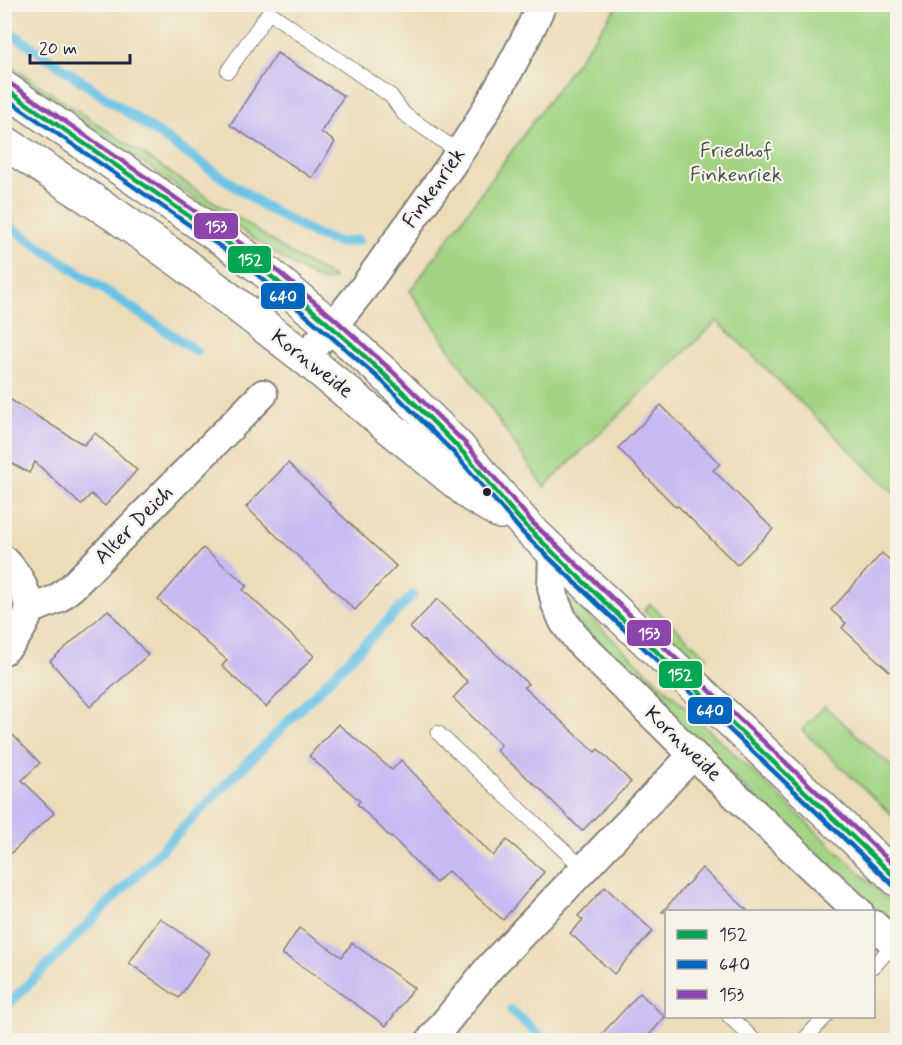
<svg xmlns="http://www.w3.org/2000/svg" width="902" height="1045" font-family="Mynerve,sans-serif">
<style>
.green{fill:#a2d484;stroke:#627b60;stroke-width:1.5}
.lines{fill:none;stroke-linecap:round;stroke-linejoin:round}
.stream{stroke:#68c2e6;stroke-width:10}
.building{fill:#c8b9f3}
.service-casing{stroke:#87807a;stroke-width:16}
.minor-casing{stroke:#87807a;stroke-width:32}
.secondary-casing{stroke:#87807a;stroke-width:36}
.service{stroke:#fff;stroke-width:14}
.minor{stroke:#fff;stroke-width:28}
.secondary{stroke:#fff;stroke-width:33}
.bus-1-casing{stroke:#f7f3e8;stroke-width:9}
.bus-2-casing{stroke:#f7f3e8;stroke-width:9}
.bus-3-casing{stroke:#f7f3e8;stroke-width:9}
.bus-1{stroke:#00a651;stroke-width:4.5}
.bus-2{stroke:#0065bd;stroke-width:4.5}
.bus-3{stroke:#8e44ad;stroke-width:4.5}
.bus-dot{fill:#22223b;stroke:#f7f3e8;stroke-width:2}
.labels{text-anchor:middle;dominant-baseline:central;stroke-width:4.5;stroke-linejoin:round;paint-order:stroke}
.park-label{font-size:21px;fill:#485751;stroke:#f7f3e8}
.street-label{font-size:21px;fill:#22223b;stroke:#f7f3e8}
.line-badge{stroke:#f7f3e8;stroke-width:2}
.badge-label{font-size:16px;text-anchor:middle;font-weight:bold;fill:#fff}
</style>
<rect width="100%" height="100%" fill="#f7f3e8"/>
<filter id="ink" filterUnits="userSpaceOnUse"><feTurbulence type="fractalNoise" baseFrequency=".0167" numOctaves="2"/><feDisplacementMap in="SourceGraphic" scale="12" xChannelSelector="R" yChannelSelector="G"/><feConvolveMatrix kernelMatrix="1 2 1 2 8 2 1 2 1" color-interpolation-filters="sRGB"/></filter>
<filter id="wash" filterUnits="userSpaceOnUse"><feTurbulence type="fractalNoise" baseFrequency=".008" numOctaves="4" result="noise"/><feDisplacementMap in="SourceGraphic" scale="24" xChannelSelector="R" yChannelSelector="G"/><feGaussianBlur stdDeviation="1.35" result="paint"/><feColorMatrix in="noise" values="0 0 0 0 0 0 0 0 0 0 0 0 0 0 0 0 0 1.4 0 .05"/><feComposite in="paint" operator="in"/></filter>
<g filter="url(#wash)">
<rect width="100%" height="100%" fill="#ecddb9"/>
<path class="green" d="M618 5H897L898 493 896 495 717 321 544 487 410 291Z
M5 62 298 258 335 278 324 282 315 278 294 266 5 69Z
M571 601 577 605 897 908V933L587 638 568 606Z
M650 604 707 657 700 663 644 610Z
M824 706 897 771V820L802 730Z"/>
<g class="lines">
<path class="stream" d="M4 28 267 208 316 235 340 243 358 240
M4 223 196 351
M4 1009 413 595
M511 1010 544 1040"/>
</g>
<g id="blocks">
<path class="building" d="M277 53 344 96 321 132 335 142 312 178 230 125Z
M4 396 84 445 95 433 137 470 105 506 91 494 81 505 35 462 29 473 4 459Z
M661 405 720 464 713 470 773 529 737 565 678 506 676 507 618 448Z
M288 463 330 503 329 504 396 566 355 610 246 507Z
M203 548 247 585 243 590 314 656 266 707 222 666 227 660 158 600Z
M882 553 897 567V678L842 628 846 623 831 610Z
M437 599 528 684 524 687 595 752 598 749 631 782 582 831 542 791 496 750 501 745 453 698 468 682 410 628Z
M108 610 148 655 90 707 50 661Z
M338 724 392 770 401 760 493 856 507 840 544 872 503 920 448 871 436 883 392 837 391 838 357 804 360 801 309 756Z
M4 726 40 763 22 780 54 813 4 860Z
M702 868 749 912H662Z
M605 887 653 931 614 974 570 933 583 920 578 916Z
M160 918 210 953 179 998 129 963Z
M299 928 342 957 352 943 414 988 386 1026 305 968 282 954Z
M640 993 665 1017 644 1041H595Z"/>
</g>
</g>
<g filter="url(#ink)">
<use href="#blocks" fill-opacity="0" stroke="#87807a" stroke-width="1.5"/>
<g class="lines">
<g class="service-casing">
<path id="service" d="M228 71 269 12 391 96 404 114 459 152
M438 733 584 869
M874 966 894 944
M729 1016 754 1040
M804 1040 826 1016"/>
</g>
<g class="minor-casing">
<path id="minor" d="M304 357 332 327 362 290 451 165 476 127 508 72 527 36 542 4
M553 552 552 587 556 604 564 622 581 644 693 755 859 912
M4 560C20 576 25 589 30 610
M4 650C17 639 24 625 30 610L57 599 73 586 263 394
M874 925 898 947
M431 1040 489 968 693 755"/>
</g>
<g class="secondary-casing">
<path id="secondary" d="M4 88 228 243 264 270 332 327 387 376 459 448 528 528 898 880
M4 142 115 215 180 261 304 357 473 496 500 512"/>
</g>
<use href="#service" class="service"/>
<use href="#minor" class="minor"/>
<use href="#secondary" class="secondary"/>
<g class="bus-1-casing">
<path id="bus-1" d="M4 88 228 243C310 304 386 373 457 446 483 473 504 504 530 530 651 648 775 763 898 880"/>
</g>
<g class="bus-2-casing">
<path id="bus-2" d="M4 97 224 249 259 276 327 333 382 381 454 453 523 533 893 885"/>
</g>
<g class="bus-3-casing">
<path id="bus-3" d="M8 82 232 237 269 264 337 321 392 371 465 443 533 523 898 869"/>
</g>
<use href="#bus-1" class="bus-1"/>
<use href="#bus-2" class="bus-2"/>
<use href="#bus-3" class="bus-3"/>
</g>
</g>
<circle class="bus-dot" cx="487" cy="492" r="5"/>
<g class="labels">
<g class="park-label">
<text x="736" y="151">Friedhof<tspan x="736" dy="24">Finkenriek</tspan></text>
</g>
<g class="street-label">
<text transform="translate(434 188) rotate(-55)">Finkenriek</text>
<text transform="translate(312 364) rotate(38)">Kornweide</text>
<text transform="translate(134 525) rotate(-45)">Alter Deich</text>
<text transform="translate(683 744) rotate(44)">Kornweide</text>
</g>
</g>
<g class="line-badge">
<rect x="193" y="212" width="46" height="28" rx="6" fill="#8e44ad"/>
<rect x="227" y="245" width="45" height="29" rx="6" fill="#00a651"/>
<rect x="260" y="282" width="46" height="28" rx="6" fill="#0065bd"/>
<rect x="626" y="619" width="46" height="28" rx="6" fill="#8e44ad"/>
<rect x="658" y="660" width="45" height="29" rx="6" fill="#00a651"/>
<rect x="687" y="696" width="46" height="29" rx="6" fill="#0065bd"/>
</g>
<g class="badge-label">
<text x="216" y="232">153</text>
<text x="250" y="265">152</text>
<text x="283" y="302">640</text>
<text x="649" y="639">153</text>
<text x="680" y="680">152</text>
<text x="710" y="716">640</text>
</g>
<rect width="902" height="1045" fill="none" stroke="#f7f3e8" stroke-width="24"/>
<rect x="665" y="910" width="210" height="108" fill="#f7f3e8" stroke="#a29fa3" stroke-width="1.5"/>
<rect x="677" y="930" width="30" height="9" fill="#00a651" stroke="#a29fa3" stroke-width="1.5"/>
<text x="719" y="940" font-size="18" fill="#22223b">152</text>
<rect x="677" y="960" width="30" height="9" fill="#0065bd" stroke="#a29fa3" stroke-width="1.5"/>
<text x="719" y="970" font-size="18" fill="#22223b">640</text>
<rect x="677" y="990" width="30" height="9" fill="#8e44ad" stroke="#a29fa3" stroke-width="1.5"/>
<text x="719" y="1000" font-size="18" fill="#22223b">153</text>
<path d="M30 54v9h100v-9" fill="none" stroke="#22223b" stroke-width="3"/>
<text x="39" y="54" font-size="18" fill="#22223b" stroke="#f7f3e8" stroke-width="4.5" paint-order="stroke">20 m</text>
</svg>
